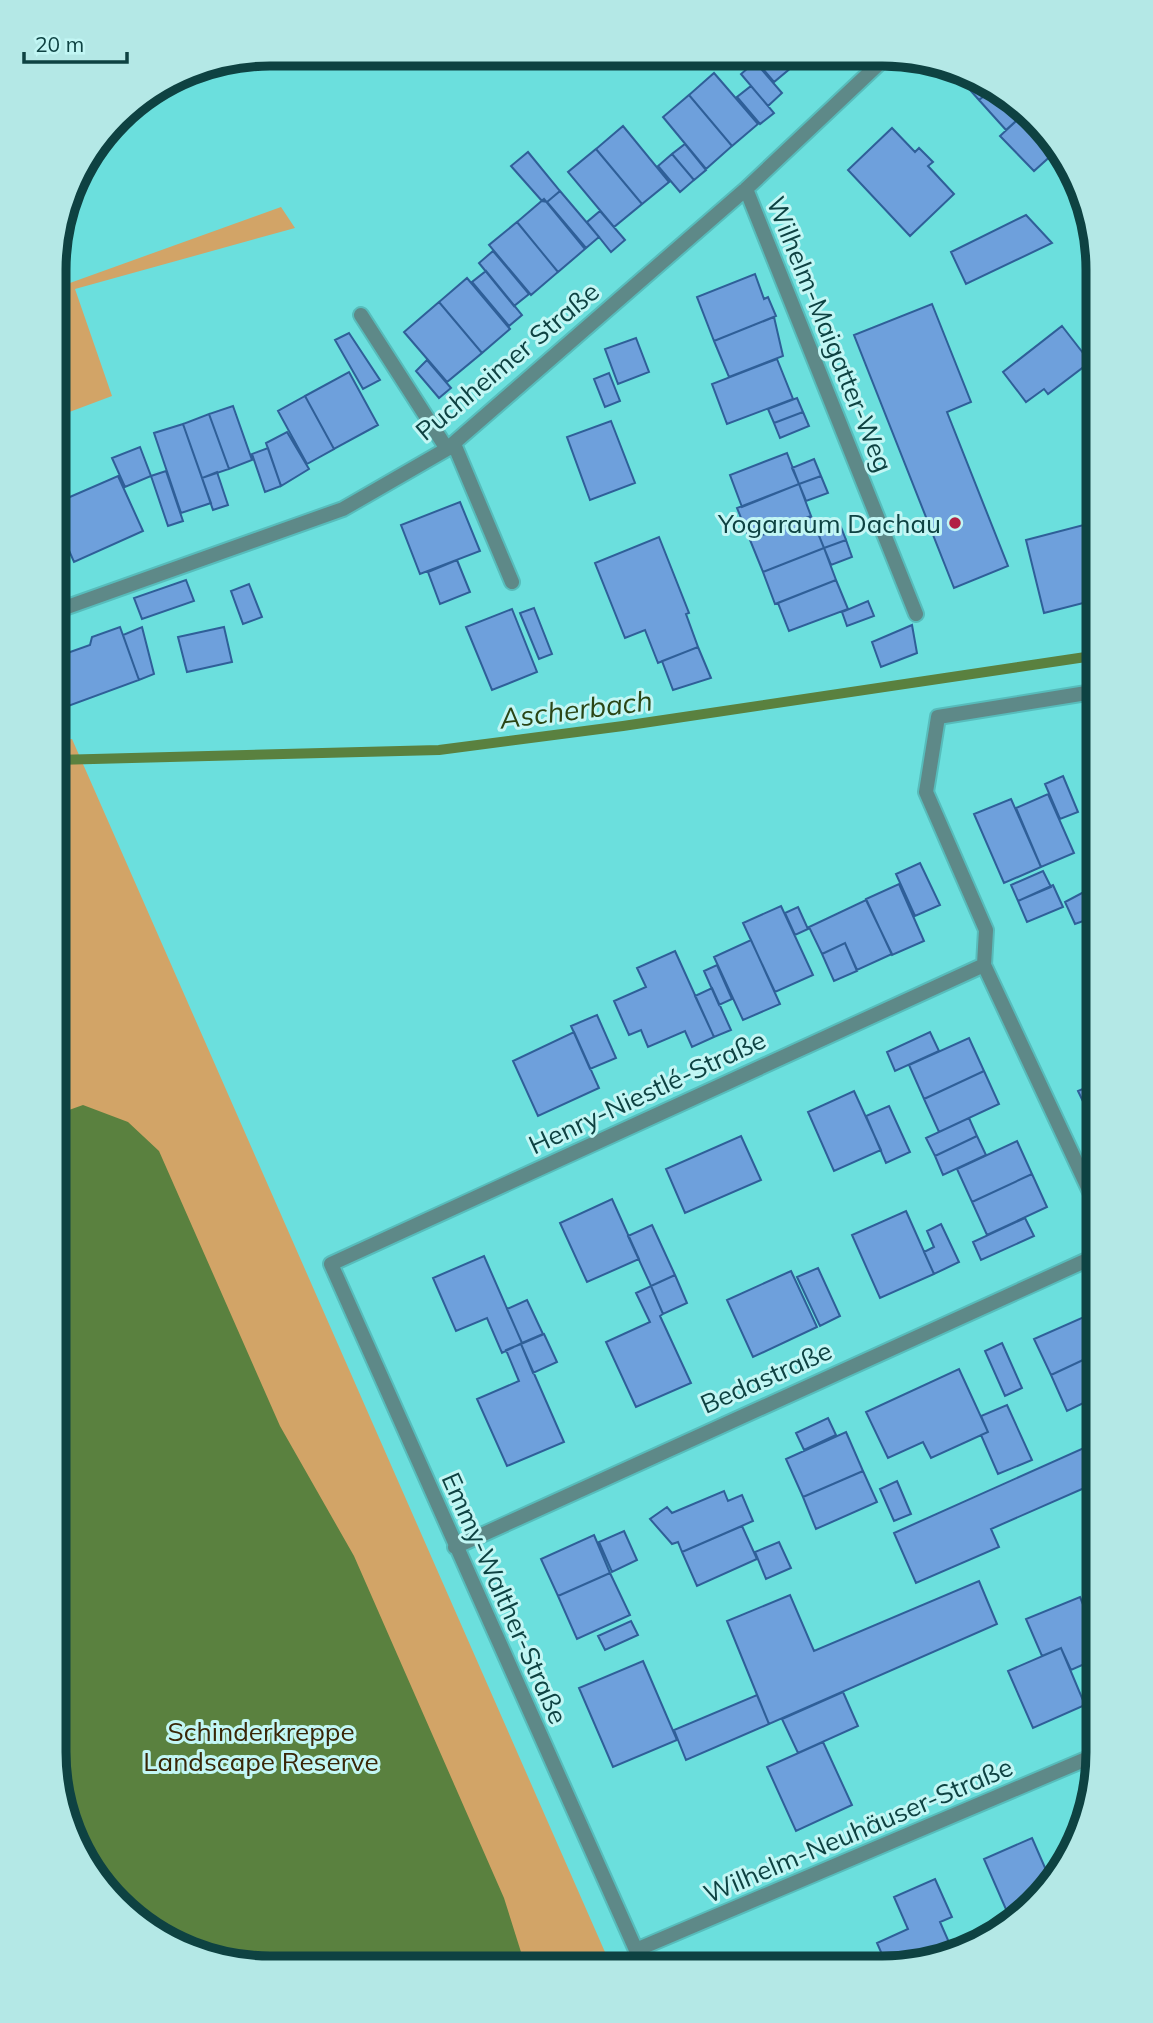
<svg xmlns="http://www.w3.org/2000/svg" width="1153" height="2023" font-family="Mulish,sans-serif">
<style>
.green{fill:#d2a467}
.water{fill:#5a813f}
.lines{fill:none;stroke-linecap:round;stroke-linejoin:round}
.stream{stroke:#5a813f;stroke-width:10}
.building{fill:#6ea0dc;stroke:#2f5f98;stroke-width:2}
.minor-casing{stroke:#57bcbb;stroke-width:18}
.minor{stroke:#5e8988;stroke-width:14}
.poi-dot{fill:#b22043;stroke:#c2f6f4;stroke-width:2.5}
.labels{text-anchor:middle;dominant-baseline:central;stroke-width:6;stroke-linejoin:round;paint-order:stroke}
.street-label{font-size:26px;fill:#0e4242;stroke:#c2f6f4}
.poi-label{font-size:26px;fill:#0e4242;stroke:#c2f6f4;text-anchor:end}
.park-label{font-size:26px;fill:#3a2607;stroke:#c2f6f4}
.water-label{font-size:28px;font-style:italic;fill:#2a4515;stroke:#c2f6f4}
.rim{fill:none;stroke:#0e4242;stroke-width:9}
</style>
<rect width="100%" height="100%" fill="#6bdfdd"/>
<path class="green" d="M281 207 295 228 75 289 112 396 56 417V288Z
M72 739 612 1968 242 1967 175 1947 128 1915 66 1822 54 1752 55 741Z"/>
<path class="water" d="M83 1105 128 1122 159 1151 280 1426 354 1556 504 1898 526 1968 242 1967 175 1947 128 1915 66 1822 54 1752 55 1115Z"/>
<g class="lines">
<path class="stream" d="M55 760 439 750 623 726 1099 655"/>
</g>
<path class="building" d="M753 57 795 58 798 62 774 82Z
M755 62 782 93 768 106 741 74Z
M714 73 758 124 732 146 689 95Z
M955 73 990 91 979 100Z
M751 86 774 113 760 124 737 97Z
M990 91 1027 111 1006 130 979 100Z
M689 95 732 146 706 169 663 117Z
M1027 111 1055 152 1034 171 1000 136Z
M623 126 669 182 642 204 596 149Z
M892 128 915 152 919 148 933 162 928 166 954 194 910 236 848 170Z
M685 144 706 170 694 180 672 154Z
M596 149 642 204 614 227 568 172Z
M528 152 560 191 547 202 542 201 511 166Z
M672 154 694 180 680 192 658 166Z
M1079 189 1087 201 1090 218 1084 222 1070 194Z
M560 191 599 237 586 248 547 202Z
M544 199 585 249 558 272 517 222Z
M600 211 625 240 611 252 587 222Z
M1026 215 1052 243 966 284 951 252Z
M517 222 558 272 531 295 489 245Z
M493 251 529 294 514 306 479 263Z
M486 271 522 315 509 326 472 282Z
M755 274 764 299 768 297 776 316 714 341 697 297Z
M467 278 510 329 482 353 439 302Z
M439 302 482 353 447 382 404 332Z
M932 304 971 402 947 412 1008 566 954 588 854 335Z
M774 317 783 356 729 377 714 341Z
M1062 326 1090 362 1048 394 1044 389 1026 402 1003 372Z
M349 333 380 380 363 389 335 340Z
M636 338 649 372 618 384 605 349Z
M777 359 793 399 727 424 712 384Z
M427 360 451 388 439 398 416 371Z
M349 372 378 425 334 449 305 396Z
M609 373 620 401 605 407 594 379Z
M305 396 334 449 307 464 278 411Z
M797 398 803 412 774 423 768 409Z
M233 406 252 460 229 469 209 414Z
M803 412 809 426 780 438 774 423Z
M209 414 229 469 202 478 183 424Z
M611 421 635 483 590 500 567 437Z
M183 424 211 503 181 513 154 433Z
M287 432 309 469 281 486 266 443Z
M140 447 151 476 125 487 112 458Z
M268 448 281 486 265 492 252 454Z
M787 453 799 484 742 507 730 475Z
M814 459 821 476 799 484 792 468Z
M166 471 183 521 168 526 151 476Z
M217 472 228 505 213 510 202 478Z
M118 476 143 531 74 562 56 521V503Z
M821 476 828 493 806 501 799 484Z
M799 484 811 516 750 540 737 508Z
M460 502 480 551 420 574 401 525Z
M811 516 824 548 763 572 750 540Z
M1099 521V599L1044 613 1026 540Z
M839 522 846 540 824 548 817 531Z
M659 537 689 613 686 614 698 647 658 663 645 630 625 638 595 563Z
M846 540 852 557 831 565 824 548Z
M824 548 836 580 775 604 763 572Z
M457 560 470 592 440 604 428 572Z
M186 580 194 601 142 619 134 598Z
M836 580 848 609 789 631 778 603Z
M249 584 262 617 243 624 231 591Z
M868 601 874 616 847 626 842 612Z
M534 608 552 654 539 659 520 613Z
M512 609 537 672 492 690 466 627Z
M912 625 917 653 881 667 872 642Z
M120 627 139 680 60 709 56 697V657L90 645 92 637Z
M142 627 154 674 139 680 123 635Z
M224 627 232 662 187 672 178 637Z
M698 647 711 678 673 690 662 661Z
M1063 776 1078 812 1060 819 1045 784Z
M1099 785V810L1090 789Z
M1048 794 1074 853 1041 867 1016 808Z
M1011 799 1041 867 1004 883 974 814Z
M920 863 940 905 915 916 896 874Z
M1043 871 1051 887 1018 901 1011 885Z
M899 884 924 941 892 955 866 899Z
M1099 884V937L1094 938 1086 920 1075 924 1065 902Z
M1053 885 1063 907 1027 922 1018 901Z
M866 900 892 954 857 970 845 943 822 954 809 927Z
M781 906 813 975 775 992 743 923Z
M798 907 808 929 795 935 785 913Z
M751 940 780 1004 743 1020 714 957Z
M845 943 857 971 834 981 822 954Z
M675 951 714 1037 692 1047 685 1031 648 1047 641 1030 629 1035 614 1001 646 987 637 968Z
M717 965 732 999 719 1005 704 971Z
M712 988 731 1030 714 1037 695 996Z
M597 1015 616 1058 590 1069 571 1026Z
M1098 1030V1052L1093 1055 1084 1037Z
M574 1032 599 1088 538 1116 513 1061Z
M930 1032 939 1051 895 1071 887 1052Z
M969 1038 984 1071 924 1099 909 1065Z
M984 1071 999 1104 939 1132 924 1099Z
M1092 1085 1098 1099V1114L1091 1118 1078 1091Z
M854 1091 881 1150 834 1171 808 1112Z
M889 1106 910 1152 886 1163 866 1116Z
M969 1118 977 1136 935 1156 926 1138Z
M741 1136 761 1180 685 1213 666 1169Z
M977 1136 986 1155 943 1175 935 1156Z
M1017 1141 1032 1174 972 1202 957 1169Z
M1032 1174 1047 1207 987 1235 972 1202Z
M612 1199 639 1259 587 1282 560 1223Z
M906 1211 934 1274 880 1298 852 1235Z
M1025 1218 1034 1236 981 1260 973 1242Z
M941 1224 959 1262 934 1274 924 1252 934 1247 927 1231Z
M652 1225 675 1275 651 1286 628 1236Z
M484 1256 522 1343 502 1353 487 1318 456 1331 433 1278Z
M818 1268 840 1316 820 1326 797 1277Z
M791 1271 817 1327 753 1357 727 1300Z
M675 1275 687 1303 663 1314 651 1286Z
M651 1286 663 1314 660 1316 691 1383 636 1407 606 1342 650 1322 636 1293Z
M527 1300 543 1334 522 1343 507 1309Z
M1093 1313 1098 1325V1353L1051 1375 1034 1339Z
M544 1334 557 1362 533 1373 521 1344Z
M1002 1343 1022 1388 1005 1396 985 1351Z
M521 1344 564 1442 507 1466 477 1399 519 1381 506 1350Z
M1098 1353V1396L1067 1411 1051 1375Z
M959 1369 988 1432 931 1458 923 1442 888 1458 866 1412Z
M1098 1398V1417L1091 1401Z
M1007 1405 1032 1460 998 1474 981 1435 988 1432 981 1416Z
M828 1418 836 1435 804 1450 796 1433Z
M846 1432 863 1471 803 1497 786 1459Z
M1095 1443 1097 1447 1092 1449 1098 1465V1482L991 1529 999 1547 916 1583 894 1533Z
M1098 1446V1465L1092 1449Z
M863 1471 877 1502 816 1529 803 1497Z
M897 1481 911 1514 894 1521 880 1489Z
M724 1491 728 1501 742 1495 753 1521 682 1552 678 1542 672 1544 650 1519 667 1507 672 1513Z
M742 1526 757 1559 697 1586 682 1552Z
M624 1531 637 1560 612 1572 599 1542Z
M594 1535 610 1573 558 1596 541 1559Z
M779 1542 791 1568 766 1579 755 1552Z
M610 1573 630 1615 577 1639 558 1596Z
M979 1581 997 1624 769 1724 727 1621 790 1595 814 1651Z
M1080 1597 1098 1641V1658L1071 1670 1061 1648 1042 1656 1026 1619Z
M631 1621 638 1635 605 1650 598 1636Z
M1061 1648 1085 1705 1033 1728 1008 1671Z
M643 1661 677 1740 613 1767 579 1688Z
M843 1692 858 1726 798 1753 782 1719Z
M757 1695 769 1724 686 1760 674 1730Z
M823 1742 852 1805 796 1831 767 1767Z
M1032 1838 1053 1886 1036 1902 1008 1914 984 1859Z
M935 1879 952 1917 940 1922 955 1956 888 1968 877 1943 908 1929 894 1897Z"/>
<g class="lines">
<g class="minor-casing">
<path id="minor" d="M746 189 916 614
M361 315 447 449
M454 444 512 582
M56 611 343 509 447 449 746 189 885 58
M984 965 331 1264 636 1950 1098 1754
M1098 1209 984 965 986 930 926 792 938 717 1099 691
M455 1547 1098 1255"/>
</g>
<use href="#minor" class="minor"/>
</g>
<circle class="poi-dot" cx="955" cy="523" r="7"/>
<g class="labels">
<g class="street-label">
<text transform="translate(830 334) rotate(68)">Wilhelm-Maigatter-Weg</text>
<text transform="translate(507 361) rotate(-40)">Puchheimer Straße</text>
<text transform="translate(647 1092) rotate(-25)">Henry-Niestlé-Straße</text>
<text transform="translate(766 1377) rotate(-24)">Bedastraße</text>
<text transform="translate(505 1598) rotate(66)">Emmy-Walther-Straße</text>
<text transform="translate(858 1830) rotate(-23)">Wilhelm-Neuhäuser-Straße</text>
</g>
<g class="poi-label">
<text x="941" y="523">Yogaraum Dachau</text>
</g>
<g class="park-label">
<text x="261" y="1731">Schinderkreppe<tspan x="261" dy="30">Landscape Reserve</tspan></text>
</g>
<g class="water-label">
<text transform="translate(576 709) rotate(-7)">Ascherbach</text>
</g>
</g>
<path d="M0 0H1153V2023H0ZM270 66H882A204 204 0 0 1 1086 270V1752A204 204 0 0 1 882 1956H270A204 204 0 0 1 66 1752V270A204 204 0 0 1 270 66Z" fill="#b4e8e6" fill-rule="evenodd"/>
<path class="rim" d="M270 66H882A204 204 0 0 1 1086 270V1752A204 204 0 0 1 882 1956H270A204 204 0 0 1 66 1752V270A204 204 0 0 1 270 66Z"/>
<path d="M24 52v10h103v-10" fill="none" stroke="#0e4242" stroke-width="3.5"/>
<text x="35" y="52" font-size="21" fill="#0e4242" stroke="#c2f6f4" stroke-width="5" paint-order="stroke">20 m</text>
</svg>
